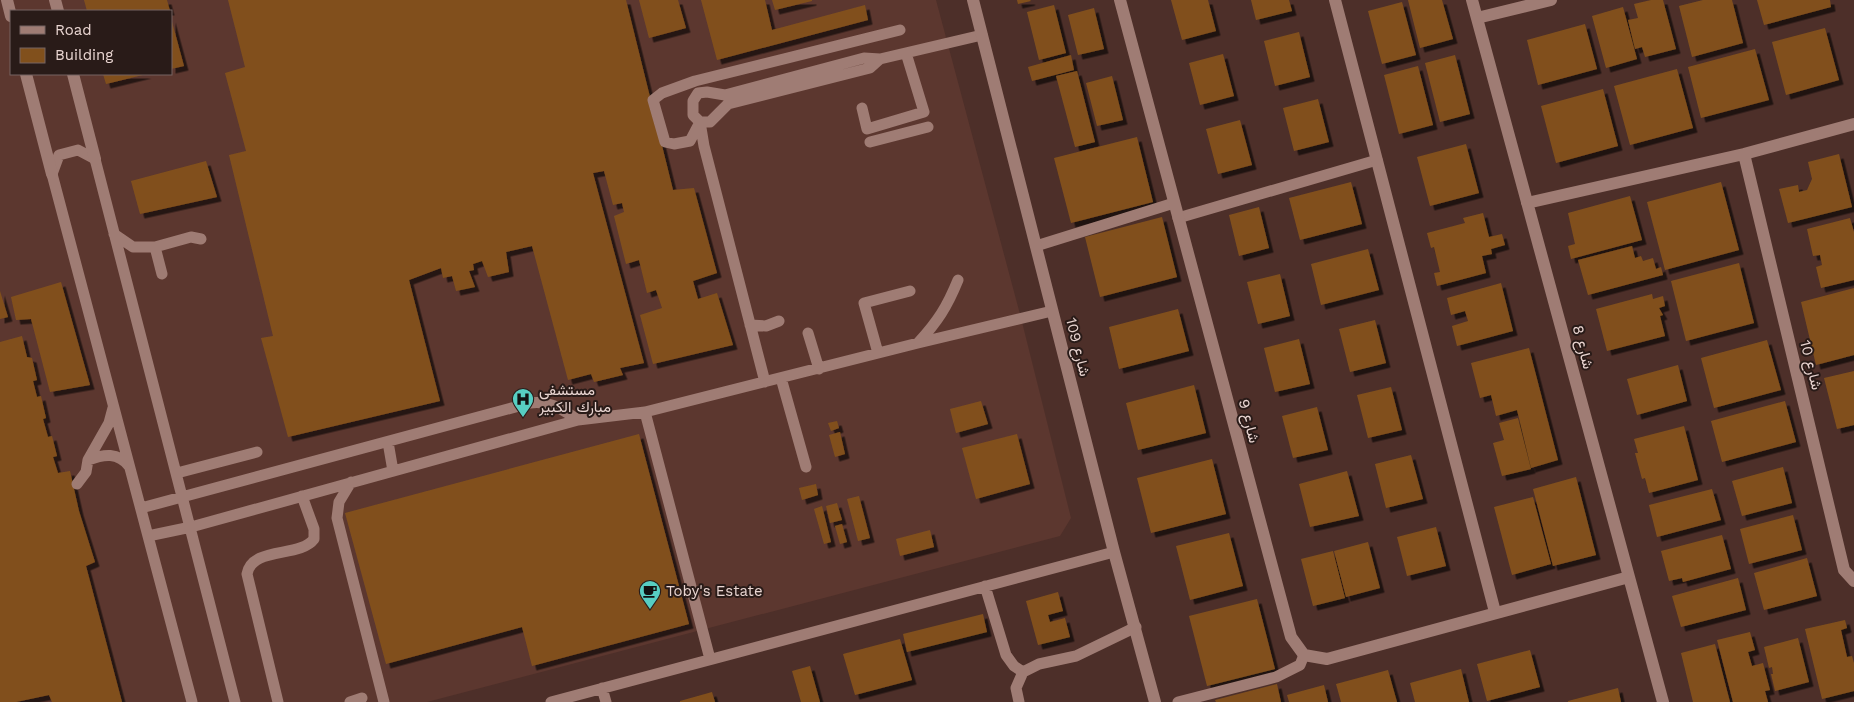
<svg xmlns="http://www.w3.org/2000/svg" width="1854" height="702" font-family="'Work Sans',Vazirmatn,sans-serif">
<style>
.built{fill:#5c372f;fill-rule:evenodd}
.building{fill:#81501c;filter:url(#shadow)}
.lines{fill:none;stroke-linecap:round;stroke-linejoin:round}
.lane{stroke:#9f7c74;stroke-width:11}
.street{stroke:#9f7c74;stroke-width:12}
.secondary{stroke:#9f7c74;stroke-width:12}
.labels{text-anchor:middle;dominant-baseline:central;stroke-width:4;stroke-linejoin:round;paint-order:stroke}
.street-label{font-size:15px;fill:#e9d5d1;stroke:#291b18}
.poi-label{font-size:15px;fill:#e9d5d1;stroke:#291b18;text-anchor:start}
</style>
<defs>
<filter id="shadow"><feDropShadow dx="4.5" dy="4.5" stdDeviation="0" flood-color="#0009"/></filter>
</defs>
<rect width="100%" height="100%" fill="#4d2f29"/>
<path class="built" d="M0 0H936L1021 318 1071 518 1060 536 427 702H0ZM11 11H171V74H11Z"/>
<path class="building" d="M84 0H167L170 11H87Z
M228 0H626L673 190 694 188 717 273 693 281 698 299 717 293 733 345 653 364 640 315 662 308 656 290 647 293 639 260 626 264 614 216 624 212 622 203 613 205 604 171 593 173 644 363 620 368 623 375 594 382 591 374 568 380 532 246 506 252 509 272 488 277 482 261 473 264 474 270 469 271 475 287 456 291 452 276 443 278 441 268 409 280 440 401 288 437 261 338 273 336 229 155 246 151 225 73 245 67Z
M639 0H678L686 28 649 38Z
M701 0H765L772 30 865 5 868 20 717 60Z
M772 0H812V1L775 10Z
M1017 0H1030L1031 1 1018 4Z
M1171 0H1208L1216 31 1182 40Z
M1251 0H1289L1292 11 1256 20Z
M1408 0H1442L1453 39 1420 48Z
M1651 0H1663L1676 49 1645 57 1642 47 1635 49 1628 20 1638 18 1634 4Z
M1703 0H1732L1743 43 1692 57 1679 6Z
M1757 0H1830L1831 7 1764 25Z
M1402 2 1416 55 1382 64 1368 11Z
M1054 5 1066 53 1039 60 1027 12Z
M1623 7 1637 59 1606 68 1592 16Z
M1094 8 1104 49 1078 55 1068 15Z
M171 18 184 66 171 69Z
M1585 24 1597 69 1538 85 1527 40Z
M1825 28 1839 80 1786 95 1772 42Z
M1299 32 1310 77 1275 86 1264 41Z
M1755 49 1769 100 1701 118 1688 67Z
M1223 54 1234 96 1200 105 1189 63Z
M1071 55 1074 70 1032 81 1028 67Z
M1455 55 1470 114 1440 122 1425 63Z
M1418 66 1433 125 1399 134 1384 75Z
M1677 69 1693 128 1630 145 1614 86Z
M1077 71 1095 142 1075 147 1056 76Z
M103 74H147L106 84Z
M1112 76 1123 120 1097 126 1086 83Z
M1603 89 1618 146 1556 163 1541 106Z
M1318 99 1329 142 1294 151 1283 108Z
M1240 120 1252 165 1218 174 1206 129Z
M1137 137 1153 202 1071 223 1054 158Z
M1466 144 1479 193 1430 206 1417 157Z
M1839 154 1852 207 1788 223 1779 189 1798 185 1799 192 1807 190 1812 179 1808 162Z
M206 161 217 197 140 214 131 181Z
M1351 182 1362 224 1300 240 1289 198Z
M1721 182 1739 250 1665 270 1647 202Z
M1630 196 1642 240 1571 259 1568 246 1575 244 1568 213Z
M1259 207 1269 248 1239 256 1229 215Z
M1483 213 1489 237 1502 234 1505 245 1491 249 1492 254 1482 256 1486 273 1437 286 1434 273 1440 272 1434 247 1431 248 1427 233 1465 223 1463 218Z
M1162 217 1177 277 1100 297 1085 237Z
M1850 218 1854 232V280L1821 288 1816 267 1822 265 1820 255 1813 256 1807 229Z
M1632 246 1635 258 1641 256 1643 261 1653 258 1656 269 1661 267 1663 275 1588 295 1578 260Z
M1368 249 1379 290 1321 305 1311 264Z
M1739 263 1754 323 1686 341 1671 281Z
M1280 274 1290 316 1258 324 1247 282Z
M61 282 90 385 50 392 31 319 16 320 11 297Z
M1501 283 1513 331 1457 346 1452 326 1468 321 1465 311 1451 315 1447 298Z
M1854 288V355L1816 365 1801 302Z
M0 291 8 317 0 319Z
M1652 294 1653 299 1663 296 1665 306 1659 308 1663 315 1660 316 1665 336 1607 351 1596 309Z
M1178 309 1189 351 1119 369 1109 327Z
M1375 320 1386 363 1350 372 1339 329Z
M22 336 27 357 32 358 37 380 33 381 37 397 41 396 46 418 43 419 48 437 52 436 57 456 53 457 58 473 70 471 79 511 95 562 86 566 122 702H52L49 695 16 702H0V342Z
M1299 339 1310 384 1275 392 1264 348Z
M1767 340 1781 390 1714 408 1701 358Z
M1529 348 1558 460 1531 468 1517 410 1496 416 1491 395 1480 398 1471 363Z
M1678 365 1687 401 1637 415 1627 379Z
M1854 371V425L1837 429 1824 378Z
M1194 385 1206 433 1138 450 1126 403Z
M1391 387 1402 430 1368 438 1357 395Z
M981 401 988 424 956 433 950 409Z
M1785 401 1796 442 1722 462 1711 421Z
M1317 407 1328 450 1293 458 1282 416Z
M1518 418 1531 469 1502 476 1493 443 1504 440 1499 423Z
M837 421 839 428 831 431 828 423Z
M1684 426 1698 480 1649 493 1645 478 1642 479 1635 453H1638L1634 439Z
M840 432 845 454 835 457 829 435Z
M639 434 689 624 532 666 522 627 386 664 345 513Z
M1017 434 1030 484 976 499 962 448Z
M1411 455 1423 499 1386 508 1375 464Z
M1212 459 1226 514 1151 533 1137 478Z
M1783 467 1792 503 1742 516 1732 481Z
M1347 471 1359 516 1310 527 1299 484Z
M1576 477 1596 555 1553 566 1533 489Z
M816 484 818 495 802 500 799 488Z
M1712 489 1721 520 1657 537 1649 505Z
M859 496 870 538 858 541 847 499Z
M1533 497 1551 564 1512 575 1494 507Z
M837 503 842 520 830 523 826 506Z
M822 506 831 542 824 544 814 509Z
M1793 515 1802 550 1749 564 1740 529Z
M842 524 847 542 840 544 835 526Z
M1436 527 1446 566 1407 576 1397 537Z
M930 530 934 547 900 556 896 539Z
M1229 533 1243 586 1190 600 1176 546Z
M1722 535 1731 569 1683 582 1682 578 1669 581 1661 551Z
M1368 542 1380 588 1346 597 1334 551Z
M1333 551 1345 598 1313 606 1301 559Z
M1807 558 1817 596 1764 610 1754 573Z
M1738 578 1746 610 1681 627 1672 596Z
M1058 592 1063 611 1048 615 1050 622 1065 618 1070 637 1038 645 1026 601Z
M1257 599 1275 669 1207 686 1189 616Z
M983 614 987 632 907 652 903 634Z
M1845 620 1847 628 1841 630 1847 657 1852 656 1854 663V691L1822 699 1805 629Z
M1750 632 1755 650 1748 652 1752 666 1763 663 1770 690 1765 691 1768 702H1733L1717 640Z
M1798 638 1809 682 1775 691 1771 674H1773L1772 667 1769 668 1764 647Z
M900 639 912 680 855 695 843 654Z
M1715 644 1730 702H1693L1681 653Z
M1530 650 1540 687 1487 701 1477 664Z
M810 666 820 702H801L792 671Z
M1461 669 1469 702H1415L1410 683Z
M1388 670 1397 702H1341L1336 684Z
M1277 684 1281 702H1216L1215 700Z
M1324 685 1328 702H1289L1287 695Z
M1618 688 1621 702H1568V701Z
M712 692 715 702H680V701Z"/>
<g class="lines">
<path class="lane" d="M862 108 867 129 924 112 906 53
M700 122 690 141 674 144 665 142 653 100 662 93 695 81 900 30
M700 122H710L728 104 870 68 880 59
M870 142 928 127
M1178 218 1377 160
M114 234 133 247H155L162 274
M1036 246 1174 203
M155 247 191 237 201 239
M750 325 766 326 779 321
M808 333 819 369
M918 343C938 321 947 307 958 280
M878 353 864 303 910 291
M781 378 806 467
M765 382 704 146 700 122 693 115V101L698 93 707 92 725 95 864 58 880 59 982 35
M645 412 710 659
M388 442 393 471
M88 460C104 454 118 452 129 466
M177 473 257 452
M351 482 339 502 337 518 384 702
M77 484 86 472 88 460 109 423 113 408
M141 508 530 403C550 400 563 410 578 420
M148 536 191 527 578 420 645 412 918 343 1052 311
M985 586 1006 655 1014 666 1023 672
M602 688 606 702
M192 702 52 174 59 155 78 150 95 159 235 702
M278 702 247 574C252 546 300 558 314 539V529L302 496
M350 702 362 698
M551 702 1114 552
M1019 702 1016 688 1023 672 1039 664 1076 656 1136 627
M1178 702 1276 677 1300 665 1304 655"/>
<path class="street" d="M7 0 11 16
M55 0 58 11
M1120 0 1291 637 1304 655 1327 659 1629 577
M1335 0 1495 612
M1472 0 1663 702
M1477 18 1551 0
M26 74 52 174
M73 74 95 159
M1744 154 1844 570 1854 581
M1527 203 1744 154 1854 124"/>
<path class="secondary" d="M973 0 1114 552 1155 702"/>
</g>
<defs>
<g id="hospital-pin" transform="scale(1.125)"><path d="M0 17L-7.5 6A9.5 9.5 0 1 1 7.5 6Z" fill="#57cec2" stroke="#291b18"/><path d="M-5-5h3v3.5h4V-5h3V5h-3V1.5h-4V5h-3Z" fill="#111"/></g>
<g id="cafe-pin" transform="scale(1.125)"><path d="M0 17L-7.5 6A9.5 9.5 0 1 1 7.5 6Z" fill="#57cec2" stroke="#291b18"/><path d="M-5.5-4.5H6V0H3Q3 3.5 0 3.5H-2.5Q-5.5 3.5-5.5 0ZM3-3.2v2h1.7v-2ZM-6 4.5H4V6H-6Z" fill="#111"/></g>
</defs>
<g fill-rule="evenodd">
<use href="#hospital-pin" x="523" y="399"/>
<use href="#cafe-pin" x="650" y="591"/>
</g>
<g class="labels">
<g class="street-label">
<text transform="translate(1078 347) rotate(76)">شارع 109</text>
<text transform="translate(1583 347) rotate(75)">شارع 8</text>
<text transform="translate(1811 365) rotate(76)">شارع 10</text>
<text transform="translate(1249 421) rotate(75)">شارع 9</text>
</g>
<g class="poi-label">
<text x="539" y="390">مستشفى<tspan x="539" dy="17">مبارك الكبير</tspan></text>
<text x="666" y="591">Toby's Estate</text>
</g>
</g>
<rect x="10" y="10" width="162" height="65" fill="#291b18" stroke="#766562"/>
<rect x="20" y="26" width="25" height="8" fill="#9f7c74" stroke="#766562"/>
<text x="55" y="35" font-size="15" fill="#e9d5d1">Road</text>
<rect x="20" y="48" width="25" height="15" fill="#81501c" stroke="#766562"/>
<text x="55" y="60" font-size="15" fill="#e9d5d1">Building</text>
</svg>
